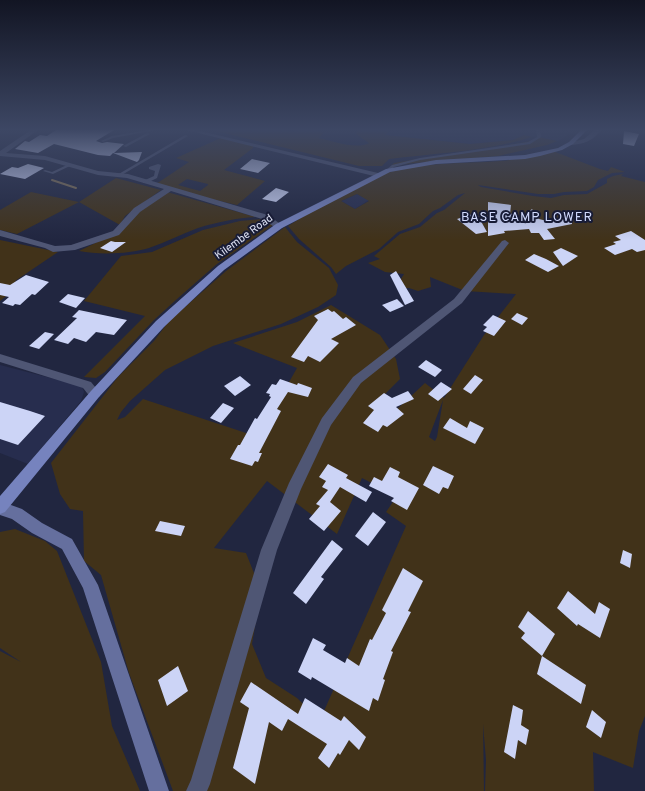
<svg xmlns="http://www.w3.org/2000/svg" width="645" height="791" font-family="Overpass,sans-serif">
<style>
.built{fill:#272d4e}
.green{fill:#413219;fill-rule:evenodd}
.lines{fill:none;stroke-linecap:round;stroke-linejoin:round}
.stream{stroke:#857456;stroke-width:2}
.building{fill:#ccd4f6}
.lane{fill:#4f5674;fill-rule:evenodd}
.street{fill:#4f5674;fill-rule:evenodd}
.secondary{fill:#656f9e;fill-rule:evenodd}
.primary{fill:#7683be;fill-rule:evenodd}
.labels{text-anchor:middle;dominant-baseline:central;stroke-width:4;stroke-linejoin:round;paint-order:stroke}
.far-street-label{font-size:11px;fill:#dde1f3;stroke:#181c36}
.far-quarter-label{font-size:13px;letter-spacing:1px;fill:#d1dafd;stroke:#181c36}
</style>
<rect width="100%" height="100%" fill="#212640"/>
<path class="built" d="M390 130H572L564 138 557 141 524 135 513 140 470 144 384 135Z
M357 194 369 200 355 209 341 201Z
M0 365 82 386 84 392 81 401 28 464 0 453Z"/>
<path class="green" d="M212 130H285L294 132V130H317L323 133 319 138C331 141 358 150 369 143L356 134 358 130H390L385 135 470 144 513 140 524 135 532 137C488 151 436 153 389 159L382 166H359Z
M223 137 253 146V148L224 170 265 181 237 205 194 195 156 184 189 162 176 158ZM187 179 208 184V185L200 191 178 185Z
M538 137 557 141 547 145 498 156 392 165 394 163C441 154 488 150 535 140Z
M550 150 600 169 608 171 611 167 625 172 612 173 598 180 594 187 587 191 564 192 554 194H538L478 185 481 187 533 196 551 198 564 195 587 194 607 183V179L613 176 623 174 621 176 645 182V716L639 731 633 768 593 752 594 791H485L486 760 483 724 484 791H173L129 673 101 575 84 561 83 511 70 509 60 494 51 463 118 377 154 341 169 321 226 271 285 227 297 242 329 268 338 285 336 295 318 307 281 324 213 346 165 370 130 401 121 412 117 420 125 417 143 399 258 437 297 368 233 343 297 322 331 305 380 335 396 359 400 379 377 402 396 410 425 383 444 398 484 335 516 294 465 291 430 277 431 287 418 291 409 288H400L398 284 404 274 385 272 368 263 380 259 374 256 400 234 420 227 437 213 444 210 465 193 458 195 440 208 433 211 419 224 398 232 379 249 346 266 336 274 331 267 299 239 288 226C321 206 355 181 393 171 426 162 465 164 500 161 517 160 534 154 550 150ZM357 194 369 201 355 209 341 201ZM443 400 437 437 435 441 429 437ZM362 478 397 496 386 512 406 526 320 720 297 698 266 678 252 644 261 591 246 553 214 548 267 481 337 534Z
M116 178 161 190 125 216 120 225 79 202 17 234 0 230V210L31 192 79 202Z
M167 192 256 217C237 218 217 222 198 228 182 234 166 242 149 248 130 254 99 255 79 251L120 231 134 214Z
M263 219 273 225 217 264 177 299 154 320 105 372 96 378 84 377 145 316 84 301 121 256 152 252 203 230 240 221Z
M0 240 58 252 15 281 20 285 0 301Z
M15 529 45 541 57 551 101 662 112 726 140 791H0V651L21 662 0 648V532Z"/>
<g class="lines">
<path class="stream" d="M52 180 76 188"/>
</g>
<path class="building" d="M56 130H114L96 141 102 143 107 142 124 144 114 153 142 152 139 160 137 162 113 153 110 156 98 155 54 144 38 153 15 149 25 141 29 142 40 135 47 136Z
M624 131 639 134 634 146 623 144Z
M252 159 270 163 258 173 240 169Z
M28 164 44 168 25 179 0 174 12 167 18 168Z
M276 188 289 192 276 202 262 199Z
M488 202 511 205 510 214 516 213V218L529 219 526 214 532 209 539 219 543 220 572 219V224L547 229 555 239 544 240 539 233H531L529 229 504 231 505 233 488 236Z
M476 213 478 216 487 232 476 234 457 219Z
M631 231 645 240V250L637 252 632 249 615 255 604 248 616 244 613 242 621 240 615 236Z
M111 241 115 242H126L112 252 100 248Z
M561 248 578 256 563 266 553 252Z
M534 254 546 259 559 266 548 272 525 260Z
M396 271 414 301 405 305 390 275Z
M26 275 49 282 35 295 32 294 20 305 15 304 13 306 2 303 9 297 0 295V283L10 285Z
M68 294 85 298 76 308 59 302Z
M397 299 404 306 390 312 382 305Z
M328 309 332 312 334 311 343 319 346 317 356 325 331 339 339 343 320 362 308 356 304 362 291 357 318 320 314 316Z
M79 310 127 320 114 335 96 332 86 342 74 338 68 344 54 340 77 318 72 317Z
M517 313 528 318 522 325 511 319Z
M493 315 506 321 494 336 483 331 487 327 483 325Z
M45 332 54 334 39 349 29 346Z
M426 360 442 370 435 377 418 367Z
M475 375 483 380 471 394 463 389Z
M240 376 251 385 235 396 224 386Z
M280 379 297 385 298 383 312 388 308 397 288 392 277 409 281 411 259 453H262L258 462 255 461 252 466 230 459 238 445H240L255 418 257 419 271 397 269 396 270 394 266 393 272 384 276 385Z
M441 382 452 389 438 401 428 394Z
M408 391 414 399 396 407 404 414 387 427 383 425 378 432 363 423 374 410 368 406 384 393 392 398Z
M0 402 30 411 45 416 18 445 0 439Z
M223 403 234 408 221 423 210 418Z
M450 418 467 428 470 421 484 428 475 444 443 428Z
M328 464 348 475 346 478 372 492 366 502 340 487 330 502 341 511 324 531 309 519 320 506 316 504 328 490 322 487 326 481 319 477Z
M433 466 454 476 448 489 443 487 439 494 423 485Z
M390 467 400 472 398 477 419 488 407 510 391 501 394 498 369 486 374 477 382 481Z
M373 512 386 522 368 546 355 536Z
M160 521 185 526 181 536 155 531Z
M332 540 343 549 321 577 324 579 306 604 293 593Z
M623 550 632 554 630 568 620 563Z
M403 568 423 581 408 611 411 612 391 651 393 652 383 679 385 680 378 701 373 698 369 711 312 677 311 680 298 672 313 638 326 645 323 650 345 663 347 658 359 666 370 639 372 640 386 613 382 610Z
M568 591 595 614 599 602 610 609 600 638 578 624 577 626 557 608Z
M528 611 555 634 542 656 521 638 525 633 518 627Z
M542 656 586 685 581 704 537 674Z
M178 666 188 691 167 706 158 680Z
M251 682 298 714 305 698 341 721 344 716 366 737 359 750 349 740 340 755 338 753 329 768 318 758 327 744 288 719 282 731 269 722 255 784 233 768 249 708 240 702Z
M513 705 523 710 521 725 529 730 526 745 518 740 515 759 504 752Z
M592 710 606 722 601 738 586 727Z"/>
<g class="lines">
<path class="lane" d="M149 130H156L113 138 103 142 101 141 112 136Z
M536 130H540L541 137 530 144 420 160 394 167 389 171 386 170 392 165 420 158 528 142 537 137Z
M147 133 150 134 126 147 123 146Z
M185 135 188 136 120 176 117 175Z
M69 164 72 165 53 174 43 171 45 170 52 172Z
M158 164 161 165 157 178 147 183H143V181L154 176 155 171 149 169V167Z"/>
<path class="street" d="M31 130H38L6 153 45 156 98 171 128 174 268 215 283 226 282 228H276L262 219 171 191 140 212 119 235 75 250 53 252 45 248 0 236V230L55 246 71 245 113 231 134 208 164 189 127 178 98 175 45 160 0 156V151Z
M186 130H196L378 173 382 175 378 177Z
M595 130H601C593 141 584 144 571 145L568 143 584 139Z
M505 240 509 243 462 303 361 383 331 425 301 489 277 550 210 784 207 791H186L191 780 261 550 289 483 322 418 353 377 454 299 502 241Z
M0 354 91 382 101 394 99 397C91 400 88 394 83 388L0 362Z"/>
<path class="secondary" d="M0 501 22 509 42 523 72 539 98 585 169 791H149L83 588 62 549 32 533 12 519 0 515Z"/>
<path class="primary" d="M581 130H587L573 144 562 150 540 156 525 159 436 164 390 172 282 228 224 270 164 327 99 397 5 512 0 514V496L91 391 156 321 218 266 276 224 386 169 436 160 525 155 558 148 569 142Z"/>
</g>
<linearGradient id="sky" x2="0" y2="1"><stop stop-color="#121523"/><stop offset="0.54" stop-color="#3d4764"/><stop offset="1" stop-color="#3d4764" stop-opacity="0"/></linearGradient>
<rect width="645" height="240" fill="url(#sky)"/>
<g class="labels">
<g class="far-street-label">
<text transform="translate(244 237) rotate(-36)">Kilembe Road</text>
</g>
<g class="far-quarter-label">
<text x="527" y="218">BASE CAMP LOWER</text>
</g>
</g>
</svg>
